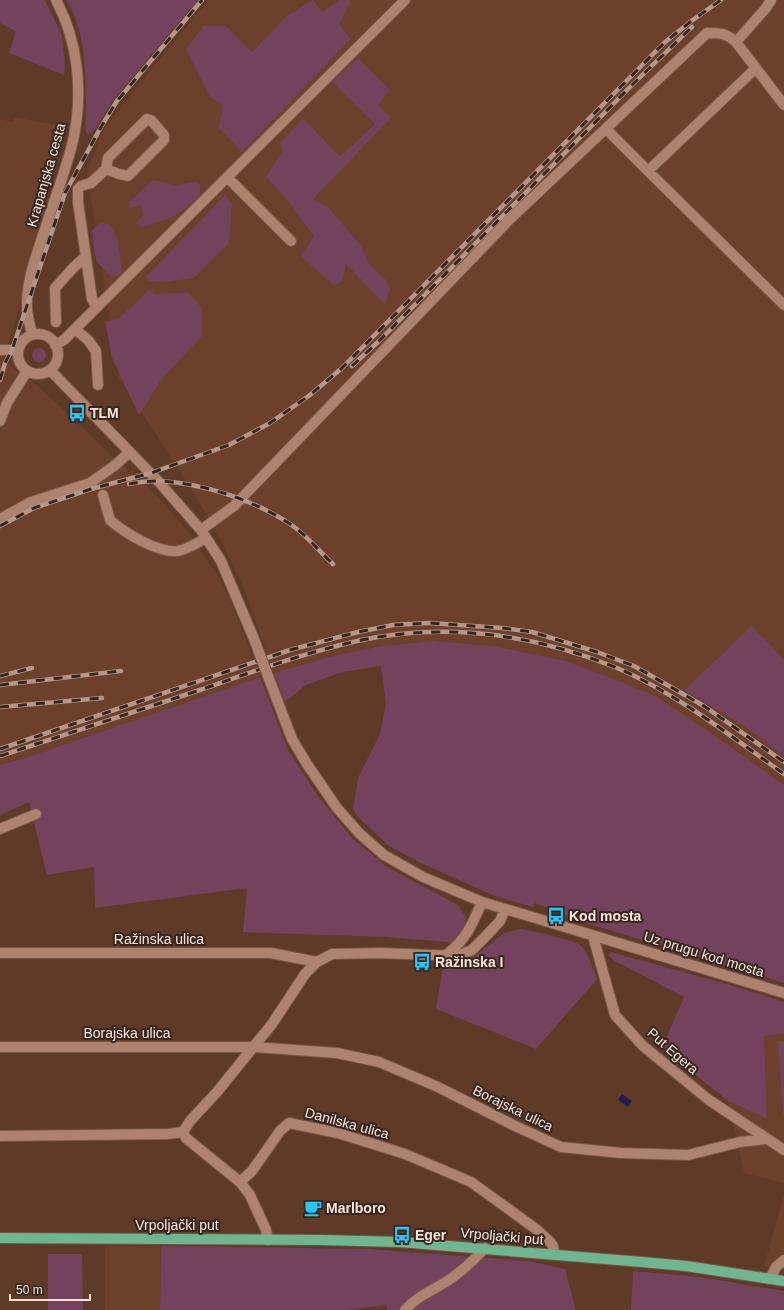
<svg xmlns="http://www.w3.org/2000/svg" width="784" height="1310" font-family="Arial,sans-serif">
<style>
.built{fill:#6c402a}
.green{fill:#73425d}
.water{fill:#261c53}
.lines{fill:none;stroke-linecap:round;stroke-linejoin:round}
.minor-casing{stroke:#765747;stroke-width:12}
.major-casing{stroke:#765747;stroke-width:12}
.minor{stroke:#ad826e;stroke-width:10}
.major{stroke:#6fb690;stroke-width:10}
.rail-casing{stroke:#b59789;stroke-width:4.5}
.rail{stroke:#37261e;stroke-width:3;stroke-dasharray:9;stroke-linecap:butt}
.minor-bridge-casing{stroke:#765747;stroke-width:12;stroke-linecap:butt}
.minor-bridge{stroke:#ad826e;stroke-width:10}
.labels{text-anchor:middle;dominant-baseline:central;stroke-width:4;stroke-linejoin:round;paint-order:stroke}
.street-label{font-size:14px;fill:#fce4d9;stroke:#37261e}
.poi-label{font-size:14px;font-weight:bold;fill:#fce4d9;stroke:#37261e;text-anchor:start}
</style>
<rect width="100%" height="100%" fill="#5f3a27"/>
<path class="built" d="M209 0H784V659L752 626 741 724 784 756V785L720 739 622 682 566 661 494 646 433 641 381 646 329 657 274 673 245 591 219 536 195 495 119 378 110 323 87 171 104 129 136 88Z
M14 117 65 127 17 316 3 361 38 386 132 475 151 489 186 529 217 574 229 596 260 677 31 756 0 765V119L13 122Z
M784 1034V1183L744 1173 728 1101 767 1119 764 1036Z
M784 1195V1270L764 1266Z
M105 1246H161L160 1310H105Z"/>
<path class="green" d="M0 0H45L62 35 65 66 64 75 9 53 16 31 0 23Z
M66 0H198L114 99 95 129 89 134 86 133C84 124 86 115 86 105 85 69 86 32 66 0Z
M313 0 322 12 340 0H349L350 4 339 24 351 39 242 152 219 128 223 105 210 97 186 49 204 26H226L252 52 288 15Z
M358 58 390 90 378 105 391 118 313 199 330 209 361 246 369 264 386 280 390 289 385 304 346 264 343 280 334 286 301 256 314 236 292 206 266 176 282 152 280 143 303 118 337 154 341 156 375 124 332 82Z
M153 180 175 185 196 182 200 184V195L190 205 174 217 142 227 136 223 143 216 141 205 128 209 129 202Z
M225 195 232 204 229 243 194 278 164 282 149 281 146 277Z
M101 222 110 225 118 240 122 273 112 277 97 262 94 253 92 230Z
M149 290 155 294 187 292 202 308V336L161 380 139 415 112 358 105 321 118 319Z
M32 355a7 7 0 1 1 14 0a7 7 0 1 1-14 0Z
M752 626 784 659V756L741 724 684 690Z
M433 641 494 646 566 661 622 682 657 697 720 739 784 785V983L586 923 535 903 533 907 494 896 421 863 389 846 357 816 353 809 358 778 380 734 386 704 381 666 342 672 306 685 285 702 274 673 329 657 381 646Z
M260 677 288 750 318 796 352 838 387 867 458 905 466 917 464 931 453 944 448 942 385 937 243 932 247 888 95 908 94 867 47 875 29 802 0 815V765L31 756Z
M521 929C531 931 575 940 580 945 589 954 592 967 597 979L536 1049 436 1009 444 961 464 960 476 955 504 933Z
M611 952 730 985 784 1002V1034L764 1036 767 1119 728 1101 662 1048 684 997 613 960 608 955Z
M778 1041H784V1114H783Z
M161 1246 369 1249 528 1261 565 1269 576 1310H387L386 1305 346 1310H160Z
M48 1254H82L83 1310H48Z
M633 1271 700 1277 784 1291V1310H631Z"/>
<path class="water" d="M622 1094 632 1101 628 1107 618 1100Z"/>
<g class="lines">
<g class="minor-casing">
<path id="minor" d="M736 42 766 8 771 0
M756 68 648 171 784 305
M606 129 648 171
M227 177 291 241
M97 307 92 299 78 202V189L81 186 91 183 106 169 119 174 128 176 164 140V135L151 120 147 119 108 158 106 169
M56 322 55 288 73 268 86 256
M75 329 88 340 96 351 98 385
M18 354a20 20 0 1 1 40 0a20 20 0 1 1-40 0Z
M32 335C31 327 27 317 27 308 26 279 38 251 47 223 56 194 68 165 74 136 83 91 78 41 56 0
M55 345 64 340 86 318 405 0
M0 350H18
M50 370 158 481 201 530 221 561 254 639
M0 421 7 403 27 371
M103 495 110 520C125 533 157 553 178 551 188 549 197 543 206 538
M0 519 31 502 90 483 114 466 130 452
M201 530 234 506 510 219 707 33C720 33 726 33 736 42L784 105
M271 684 292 739 307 764 337 808 360 834 384 855 423 877 482 902 784 993
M0 829 36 814
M593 936 615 1015 643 1046 709 1100 784 1150
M0 953H271L317 962
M446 955C466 940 472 925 482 902
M0 1047H253L337 1053 379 1062 438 1087 513 1125 561 1147 621 1153 688 1155 740 1142 766 1139
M183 1132 190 1121 217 1092 272 1024 305 974 317 962 332 954 380 953 458 956 472 950 486 936 500 921 505 909
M183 1132 186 1138 240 1182 250 1195 266 1230 268 1240
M0 1136 168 1134 183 1132
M240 1182 252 1171 280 1131 289 1123 338 1133 405 1154 471 1182 536 1229 550 1242 553 1246 554 1254
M770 1279 776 1267 784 1260
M405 1310C418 1295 436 1289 452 1278 464 1269 475 1259 485 1248"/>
</g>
<g class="major-casing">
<path id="major" d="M0 1238 321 1240 400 1242 642 1262 686 1266 784 1281"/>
</g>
<use href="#minor" class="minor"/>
<use href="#major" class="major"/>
<g class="rail-casing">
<path id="rail" d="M352 366 379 341 632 85 692 27
M0 380 5 363 12 350 65 193 101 127 117 101 202 0
M129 484C138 482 149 481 159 481 203 483 257 501 293 526 307 536 320 552 333 564
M0 526 34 508 91 489 151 473 229 445 270 423 310 395 342 368 664 43 690 22 721 0
M0 676 32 668
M0 685 121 671
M0 707 102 698
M0 749 290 650 358 632 393 625 429 623 502 628 532 632 597 652 634 666 704 706 784 762
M0 756C67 734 133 712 200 690 252 672 304 653 357 641 445 622 534 634 617 668 676 693 732 737 784 774"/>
</g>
<use href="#rail" class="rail"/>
<g class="minor-bridge-casing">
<path id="minor-bridge" d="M254 639 271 684"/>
</g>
<use href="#minor-bridge" class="minor-bridge"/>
</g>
<defs>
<g id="bus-bare" transform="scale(1.38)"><path d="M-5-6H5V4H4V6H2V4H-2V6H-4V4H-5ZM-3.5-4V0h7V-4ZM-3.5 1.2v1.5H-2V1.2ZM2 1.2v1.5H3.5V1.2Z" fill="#23c9fe" stroke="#37261e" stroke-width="2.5" paint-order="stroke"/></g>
<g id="cafe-bare" transform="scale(1.38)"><path d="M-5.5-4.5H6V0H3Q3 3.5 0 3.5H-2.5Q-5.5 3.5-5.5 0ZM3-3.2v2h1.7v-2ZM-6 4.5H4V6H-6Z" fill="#23c9fe" stroke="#37261e" stroke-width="2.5" paint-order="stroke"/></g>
</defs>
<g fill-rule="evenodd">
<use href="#bus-bare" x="77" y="413"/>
<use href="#bus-bare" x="556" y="916"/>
<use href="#bus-bare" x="422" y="962"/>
<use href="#cafe-bare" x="313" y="1208"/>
<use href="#bus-bare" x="402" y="1235"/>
</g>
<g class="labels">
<g class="street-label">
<text transform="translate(46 175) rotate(-74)">Krapanjska cesta</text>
<text x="159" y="939">Ražinska ulica</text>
<text transform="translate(704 954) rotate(17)">Uz prugu kod mosta</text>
<text x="127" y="1033">Borajska ulica</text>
<text transform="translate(673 1051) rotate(41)">Put Egera</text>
<text transform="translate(513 1108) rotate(26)">Borajska ulica</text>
<text transform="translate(347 1123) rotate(15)">Danilska ulica</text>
<text x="177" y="1225">Vrpoljački put</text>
<text transform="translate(502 1236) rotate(5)">Vrpoljački put</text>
</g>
<g class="poi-label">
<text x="90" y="413">TLM</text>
<text x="569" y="916">Kod mosta</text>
<text x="435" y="962">Ražinska I</text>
<text x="326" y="1208">Marlboro</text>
<text x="415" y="1235">Eger</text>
</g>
</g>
<path d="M10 1294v6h80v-6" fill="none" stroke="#fce4d9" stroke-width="2"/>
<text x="16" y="1294" font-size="12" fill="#fce4d9" stroke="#37261e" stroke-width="3" paint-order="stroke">50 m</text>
</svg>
